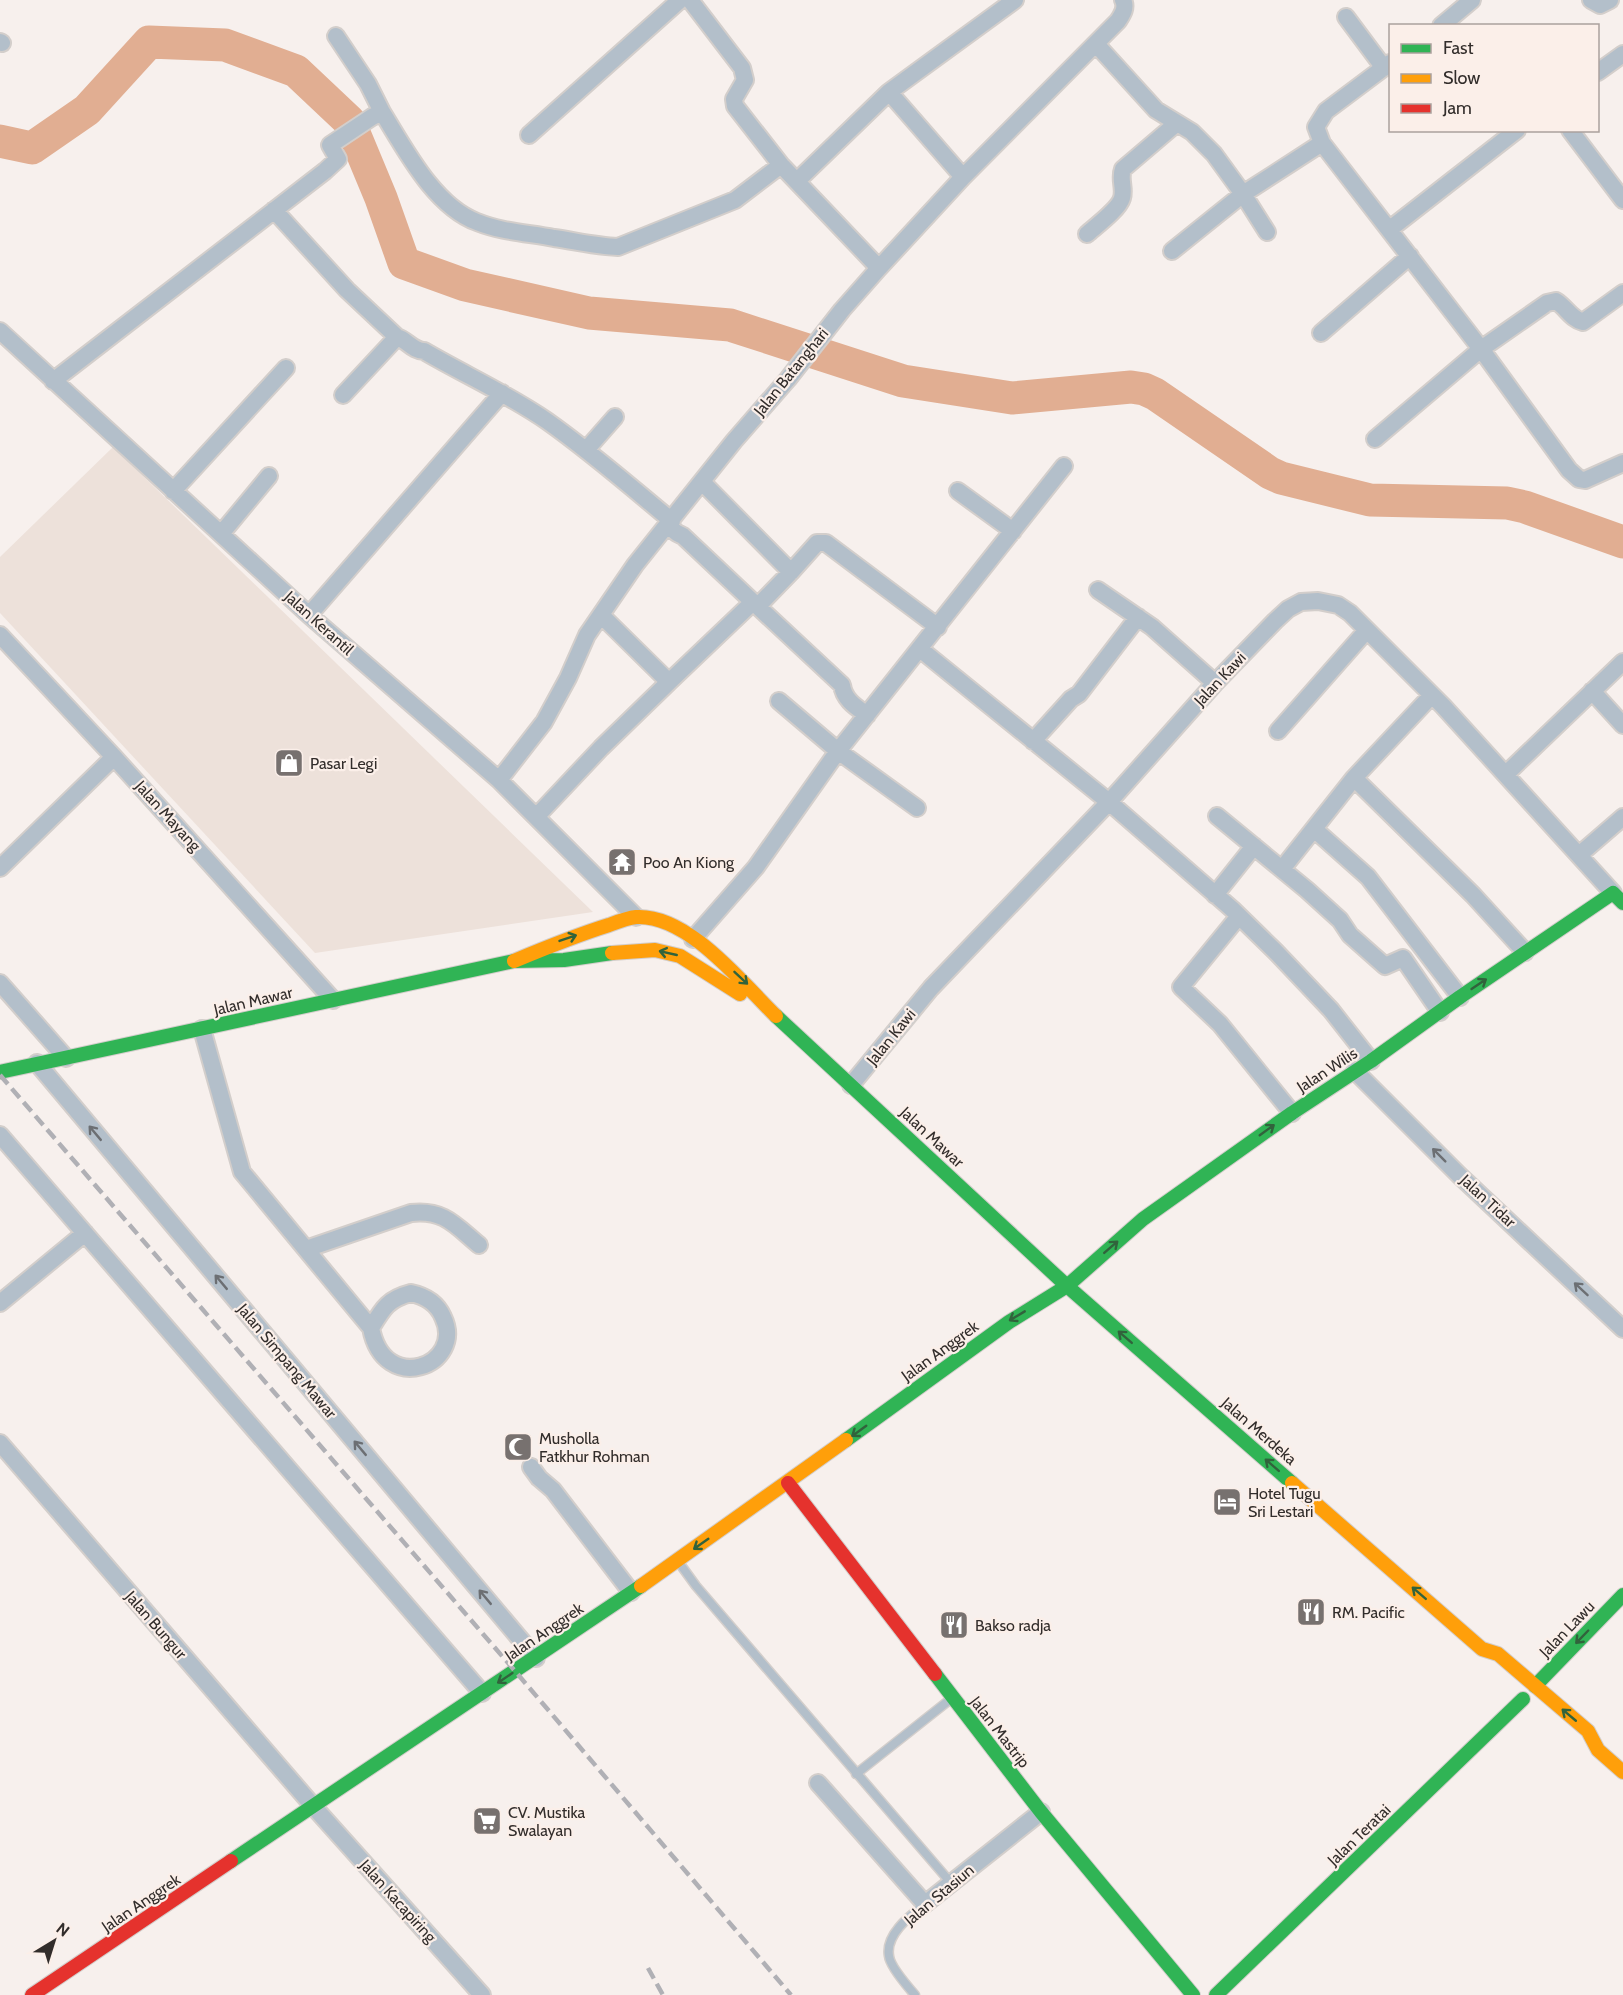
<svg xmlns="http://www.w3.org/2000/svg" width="1623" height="1995" font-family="Cabin,sans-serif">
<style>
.built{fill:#ede1da}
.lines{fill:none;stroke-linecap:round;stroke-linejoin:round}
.river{stroke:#e1ae92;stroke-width:33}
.lane-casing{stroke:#d3cecb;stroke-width:11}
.street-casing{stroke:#d3cecb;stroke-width:20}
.fast-casing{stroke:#d3cecb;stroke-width:16}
.slow-casing{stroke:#d3cecb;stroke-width:16}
.jam-casing{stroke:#d3cecb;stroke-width:16}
.lane{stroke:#b3bfca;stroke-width:8}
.street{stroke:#b3bfca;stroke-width:16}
.fast{stroke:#30b455;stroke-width:14}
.slow{stroke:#ff9f0a;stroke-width:14}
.jam{stroke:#e5322d;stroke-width:14}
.rail{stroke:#b0b0b5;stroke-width:4.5;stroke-dasharray:12 6;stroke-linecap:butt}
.oneway{stroke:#31633c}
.oneway2{stroke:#6c6f73}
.labels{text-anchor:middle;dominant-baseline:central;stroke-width:4.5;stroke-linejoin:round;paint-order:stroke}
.street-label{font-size:16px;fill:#322d2b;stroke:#fbefe9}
.poi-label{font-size:16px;fill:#322d2b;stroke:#fbefe9;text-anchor:start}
</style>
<rect width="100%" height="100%" fill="#f7f0ed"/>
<path class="built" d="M113 447 593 912 315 953 0 613V557Z"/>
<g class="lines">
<path class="river" d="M0 141 32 148 87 110 149 42 225 45 296 71 349 121 381 198 404 263 465 285 589 313 730 325 903 381 1012 398 1131 387 1144 389 1155 394 1270 473 1281 478 1370 500 1507 503 1525 507 1623 542"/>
<g class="lane-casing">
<path id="lane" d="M680 1564 696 1586 951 1883
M856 1774 952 1698
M915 1995C908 1987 890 1966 889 1956 885 1934 911 1915 925 1904"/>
</g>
<g class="street-casing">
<path id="street" d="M690 0 742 68 745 80 734 99 735 106 781 165 879 268
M1591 0 1600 5 1610 0
M1346 17 1384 68
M1441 26 1472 0
M336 36 368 84 382 112
M0 42 2 43
M1096 44 1156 110 1192 132 1214 154 1243 194 1322 143 1481 349 1569 470 1579 479 1585 480 1623 463
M1598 72 1623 54
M889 92 963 177
M1570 130 1623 200
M529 135 680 0
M1322 143 1316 127 1326 111 1390 63
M797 181 889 92 1015 0
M274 210 347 290 397 337C407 340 413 351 424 351 465 375 508 394 547 421 591 452 631 487 672 521
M1390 229 1517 130
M1087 234C1096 226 1119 209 1122 198 1125 188 1119 179 1123 169L1177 123
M1172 251 1243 194 1267 232
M0 331 309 615 499 780 636 917
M1321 333 1410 256
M53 381 325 171 338 159 330 145 372 117 382 112C405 149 434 206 477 222 502 232 528 233 554 238 575 241 596 246 618 247L735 200 781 165
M343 395 397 337
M1375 439 1481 349 1547 303 1556 301C1566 307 1571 319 1583 322L1623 293
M586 450 615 417
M702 482 791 572 817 543H826L938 627
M173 491 286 368
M958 491 1013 531
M668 526 677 533 683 536 753 602 669 682
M221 534 269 476
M1098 590 1152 627 1215 683
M753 602 842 685C844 700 856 707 867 715
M758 606 791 572
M309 615 502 393
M0 635 114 757 333 1000
M920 649 1109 802 1232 909 1275 951 1331 1010 1371 1061
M1592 691 1623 725
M1432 695 1354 778 1473 895 1525 952
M779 701 838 751 917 808
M1278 731 1367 630
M1033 741 1071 699 1079 694 1138 617
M1506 774 1623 662
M499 780 544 722 568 678 587 635 635 565 734 441 788 379 842 310 879 268 963 177 1118 21C1122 15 1127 8 1123 0
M1217 816 1307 890 1340 920 1350 935 1385 966 1403 958 1440 1012
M536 817 601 748 669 682 601 615
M1314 829 1368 877 1460 997
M1579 855 1623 817
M0 868 114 757
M1282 869 1354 778
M1215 895 1254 846
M1239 916 1181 987 1220 1024 1292 1113
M693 939 756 867 838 751 1064 466
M0 983 66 1058
M202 1029 242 1172 371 1328
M37 1063 536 1658
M1355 1071 1459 1175 1623 1329
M851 1085 931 988 1109 802 1215 683 1275 621 1288 609 1301 602 1318 601 1338 605 1350 613 1443 706 1613 893
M0 1135 482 1693
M306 1249 411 1213C444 1209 456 1226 479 1245
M411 1293C425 1296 437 1303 443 1317 466 1365 384 1397 371 1328 383 1308 388 1299 411 1293Z
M0 1303 85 1233
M0 1443 313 1806 482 1995
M531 1467 539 1478 553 1490 631 1592
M818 1783 925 1904 1041 1812"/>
</g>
<g class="fast-casing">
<path id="fast" d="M776 1016 1067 1286 1292 1483
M0 1072 514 961 564 960 612 953
M1067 1286 1143 1219 1292 1113 1371 1061 1460 997 1613 893 1623 903
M846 1440 1009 1322 1067 1286
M935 1674 1041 1812 1193 1995
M1535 1686 1623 1595
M231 1861 641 1586
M1216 1995 1523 1699"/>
</g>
<g class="slow-casing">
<path id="slow" d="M612 953 655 950 680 956 740 994
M514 961C545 948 577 935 609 925 617 922 627 918 636 917 688 914 742 983 776 1016
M1292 1483 1482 1649 1498 1654 1588 1731 1598 1750 1623 1772
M641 1586 846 1440"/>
</g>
<g class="jam-casing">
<path id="jam" d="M788 1483 935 1674
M32 1995 231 1861"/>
</g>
<use href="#lane" class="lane"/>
<use href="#street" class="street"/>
<use href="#fast" class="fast"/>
<use href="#slow" class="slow"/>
<use href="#jam" class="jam"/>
<path class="rail" d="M0 1075 515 1671 791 1995
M648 1968 663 1995"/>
</g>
<defs><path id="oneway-shaft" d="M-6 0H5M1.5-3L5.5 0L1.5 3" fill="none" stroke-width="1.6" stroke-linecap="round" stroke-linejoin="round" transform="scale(1.5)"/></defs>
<g class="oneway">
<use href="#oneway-shaft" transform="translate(568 938) rotate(-19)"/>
<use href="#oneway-shaft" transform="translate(668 953) rotate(-167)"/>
<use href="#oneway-shaft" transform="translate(741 978) rotate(43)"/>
<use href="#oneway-shaft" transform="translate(1479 984) rotate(-34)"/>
<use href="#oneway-shaft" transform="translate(1267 1130) rotate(-36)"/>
<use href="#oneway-shaft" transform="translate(1111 1247) rotate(-41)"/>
<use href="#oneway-shaft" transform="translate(1017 1316) rotate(149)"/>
<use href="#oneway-shaft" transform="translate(1125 1337) rotate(-139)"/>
<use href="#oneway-shaft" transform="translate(859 1431) rotate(144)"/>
<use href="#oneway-shaft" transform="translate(1272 1465) rotate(-139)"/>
<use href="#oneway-shaft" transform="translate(701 1544) rotate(145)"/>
<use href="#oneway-shaft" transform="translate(1419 1593) rotate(-139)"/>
<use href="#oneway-shaft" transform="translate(1582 1637) rotate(134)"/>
<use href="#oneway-shaft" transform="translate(505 1678) rotate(146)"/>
<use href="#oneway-shaft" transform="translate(1569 1715) rotate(-140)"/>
</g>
<g class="oneway2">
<use href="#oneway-shaft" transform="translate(95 1133) rotate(-130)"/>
<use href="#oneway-shaft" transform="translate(1439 1155) rotate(-135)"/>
<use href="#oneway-shaft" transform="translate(221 1282) rotate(-130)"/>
<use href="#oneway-shaft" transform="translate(1581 1289) rotate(-137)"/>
<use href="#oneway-shaft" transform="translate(360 1448) rotate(-130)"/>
<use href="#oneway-shaft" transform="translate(485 1597) rotate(-130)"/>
</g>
<defs>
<g id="shop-square" transform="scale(1.5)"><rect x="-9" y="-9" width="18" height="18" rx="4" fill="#77716f" stroke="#fbefe9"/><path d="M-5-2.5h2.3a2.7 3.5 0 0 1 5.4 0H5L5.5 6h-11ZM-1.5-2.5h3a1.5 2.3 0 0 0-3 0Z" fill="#fff"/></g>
<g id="temple-square" transform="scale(1.5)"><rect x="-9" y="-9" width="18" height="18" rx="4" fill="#77716f" stroke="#fbefe9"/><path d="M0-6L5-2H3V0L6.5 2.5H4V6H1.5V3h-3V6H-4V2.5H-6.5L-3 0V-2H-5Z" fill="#fff"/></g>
<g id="mosque-square" transform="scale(1.5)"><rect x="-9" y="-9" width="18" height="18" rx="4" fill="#77716f" stroke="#fbefe9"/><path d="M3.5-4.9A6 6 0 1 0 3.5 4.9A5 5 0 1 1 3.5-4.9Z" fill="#fff"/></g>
<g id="hotel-square" transform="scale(1.5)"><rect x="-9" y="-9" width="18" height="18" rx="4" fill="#77716f" stroke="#fbefe9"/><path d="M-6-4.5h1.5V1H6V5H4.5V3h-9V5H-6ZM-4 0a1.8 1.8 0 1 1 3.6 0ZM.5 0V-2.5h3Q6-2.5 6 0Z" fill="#fff"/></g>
<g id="restaurant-square" transform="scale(1.5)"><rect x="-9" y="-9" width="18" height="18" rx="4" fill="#77716f" stroke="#fbefe9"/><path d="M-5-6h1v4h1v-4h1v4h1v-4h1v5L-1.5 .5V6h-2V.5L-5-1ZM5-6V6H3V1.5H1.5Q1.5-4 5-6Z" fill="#fff"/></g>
<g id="supermarket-square" transform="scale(1.5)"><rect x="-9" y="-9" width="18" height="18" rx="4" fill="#77716f" stroke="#fbefe9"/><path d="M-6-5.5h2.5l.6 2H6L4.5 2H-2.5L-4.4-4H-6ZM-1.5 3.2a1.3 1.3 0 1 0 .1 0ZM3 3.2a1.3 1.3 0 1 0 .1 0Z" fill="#fff"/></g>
</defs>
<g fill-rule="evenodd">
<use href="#shop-square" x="289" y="763"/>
<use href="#temple-square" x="622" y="862"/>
<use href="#mosque-square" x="518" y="1447"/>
<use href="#hotel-square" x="1227" y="1502"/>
<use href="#restaurant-square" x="1311" y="1612"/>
<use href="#restaurant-square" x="954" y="1625"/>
<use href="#supermarket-square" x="487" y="1821"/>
</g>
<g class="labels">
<g class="street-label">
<text transform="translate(791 372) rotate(-51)">Jalan Batanghari</text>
<text transform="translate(319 623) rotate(42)">Jalan Kerantil</text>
<text transform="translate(1220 679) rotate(-47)">Jalan Kawi</text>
<text transform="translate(168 816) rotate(48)">Jalan Mayang</text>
<text transform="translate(253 1001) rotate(-13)">Jalan Mawar</text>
<text transform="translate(891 1037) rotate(-51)">Jalan Kawi</text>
<text transform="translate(1327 1070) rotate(-33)">Jalan Wilis</text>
<text transform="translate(932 1137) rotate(43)">Jalan Mawar</text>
<text transform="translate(1488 1201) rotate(43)">Jalan Tidar</text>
<text transform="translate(940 1351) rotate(-36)">Jalan Anggrek</text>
<text transform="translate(287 1361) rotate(50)">Jalan Simpang Mawar</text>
<text transform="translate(1259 1431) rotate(41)">Jalan Merdeka</text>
<text transform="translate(156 1625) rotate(49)">Jalan Bungur</text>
<text transform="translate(1567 1629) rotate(-46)">Jalan Lawu</text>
<text transform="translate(544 1632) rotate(-34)">Jalan Anggrek</text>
<text transform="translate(1000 1732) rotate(52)">Jalan Mastrip</text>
<text transform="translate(1359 1835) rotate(-44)">Jalan Teratai</text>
<text transform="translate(939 1895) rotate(-40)">Jalan Stasiun</text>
<text transform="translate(398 1901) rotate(48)">Jalan Kacapiring</text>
<text transform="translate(141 1903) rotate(-34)">Jalan Anggrek</text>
</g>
<g class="poi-label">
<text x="310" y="763">Pasar Legi</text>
<text x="643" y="862">Poo An Kiong</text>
<text x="539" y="1438">Musholla<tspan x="539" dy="18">Fatkhur Rohman</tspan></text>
<text x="1248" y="1493">Hotel Tugu<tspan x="1248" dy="18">Sri Lestari</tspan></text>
<text x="1332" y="1612">RM. Pacific</text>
<text x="975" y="1625">Bakso radja</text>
<text x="508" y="1812">CV. Mustika<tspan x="508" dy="18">Swalayan</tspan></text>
</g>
</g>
<rect x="1389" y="24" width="210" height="108" fill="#fbefe9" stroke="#aba19d" stroke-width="1.5"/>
<rect x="1401" y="44" width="30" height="9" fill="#30b455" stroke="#aba19d" stroke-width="1.5"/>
<text x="1443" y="54" font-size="18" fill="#322d2b">Fast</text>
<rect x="1401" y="74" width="30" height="9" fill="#ff9f0a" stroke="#aba19d" stroke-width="1.5"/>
<text x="1443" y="84" font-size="18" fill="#322d2b">Slow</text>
<rect x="1401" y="104" width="30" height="9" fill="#e5322d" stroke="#aba19d" stroke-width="1.5"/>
<text x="1443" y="114" font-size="18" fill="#322d2b">Jam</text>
<g transform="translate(54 1941) rotate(38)" stroke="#fbefe9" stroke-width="4.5" paint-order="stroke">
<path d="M0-4.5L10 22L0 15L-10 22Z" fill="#322d2b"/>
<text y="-9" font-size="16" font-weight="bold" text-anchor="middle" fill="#322d2b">N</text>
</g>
</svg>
